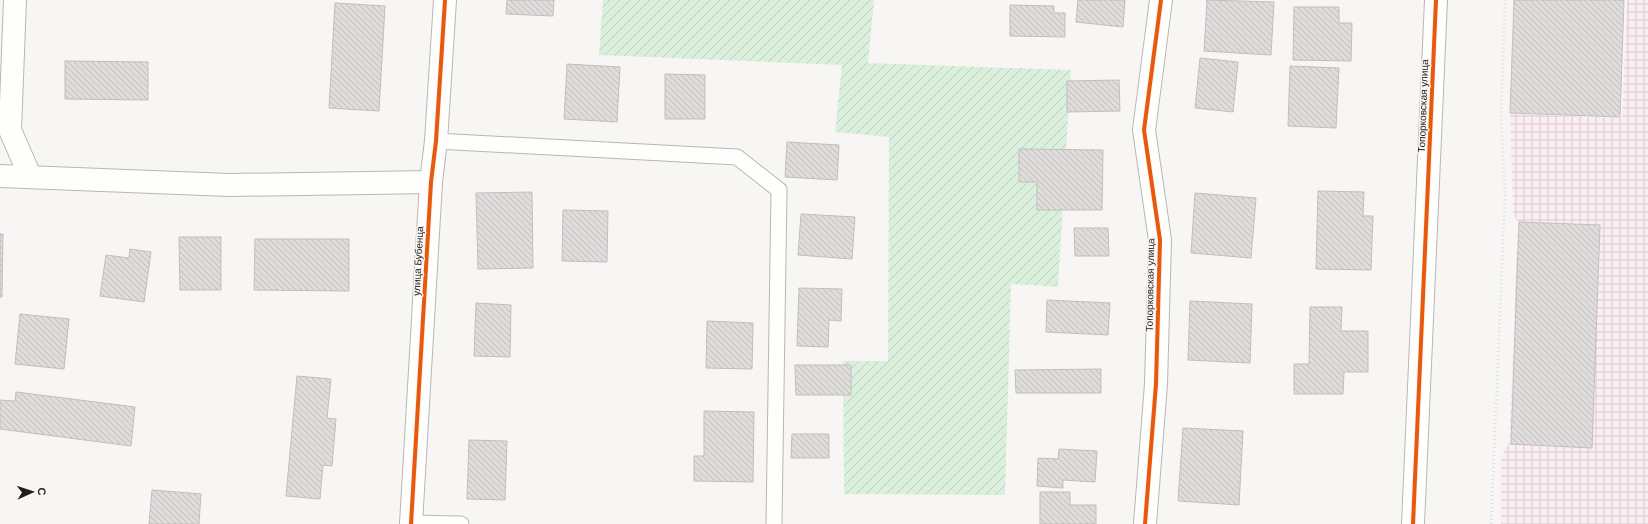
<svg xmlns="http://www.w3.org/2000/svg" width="1648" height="524" font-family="'DM Sans',sans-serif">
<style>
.industrial{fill:url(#industrial-grid)}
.garden{fill:url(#garden-furrows)}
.building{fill:url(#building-back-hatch);stroke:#c1bfbe}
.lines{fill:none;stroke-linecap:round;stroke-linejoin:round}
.service-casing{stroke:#b9b7b5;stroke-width:17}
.minor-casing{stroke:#b9b7b5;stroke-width:24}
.tertiary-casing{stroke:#b9b7b5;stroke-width:24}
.path{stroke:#dcdcdb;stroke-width:2.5;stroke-dasharray:1 3;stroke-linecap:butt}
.service{stroke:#fefefd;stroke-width:15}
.minor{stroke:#fefefd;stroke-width:22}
.tertiary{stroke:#fefefd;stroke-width:22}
.cycleway-casing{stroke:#faf6f2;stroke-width:6}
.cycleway{stroke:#e8590c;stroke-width:4}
.labels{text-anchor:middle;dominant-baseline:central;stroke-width:3;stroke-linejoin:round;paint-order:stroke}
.street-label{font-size:10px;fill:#201e1d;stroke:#faf6f2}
</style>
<defs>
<pattern id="industrial-grid" width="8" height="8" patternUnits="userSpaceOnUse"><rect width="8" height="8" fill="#fbedf1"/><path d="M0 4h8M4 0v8" fill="none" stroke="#d7cbce"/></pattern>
<pattern id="garden-furrows" width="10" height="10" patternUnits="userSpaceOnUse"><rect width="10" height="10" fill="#dbf0dc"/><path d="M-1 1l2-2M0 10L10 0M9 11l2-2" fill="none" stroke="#bccdbc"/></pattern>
<pattern id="building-back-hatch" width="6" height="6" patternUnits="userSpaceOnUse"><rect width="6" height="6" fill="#dfdcdc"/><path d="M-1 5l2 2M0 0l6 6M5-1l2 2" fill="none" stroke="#bfbcbc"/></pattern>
</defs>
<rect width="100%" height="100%" fill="#f8f6f4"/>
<path class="industrial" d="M1627 0H1648V524H1501V456L1509 444 1518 223 1513 212 1510 114 1622 118Z"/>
<path class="garden" d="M603 0H874L868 63 1071 70 1058 287 1011 284 1005 495 844 494 843 361H888L889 137 835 132 842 65 599 55Z"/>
<path class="building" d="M507 0H554L553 16 506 14Z
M1078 0H1125L1123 27 1076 22Z
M1207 0 1274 2 1271 55 1204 51Z
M1514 0H1624L1620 117 1510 113Z
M335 3 385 6 379 111 329 108Z
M1010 5 1054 6V13H1065V37L1010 36Z
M1294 7H1339V23H1352L1351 61 1293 60Z
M1200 58 1238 62 1233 112 1195 108Z
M65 61 148 62V100L65 99Z
M567 64 620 67 617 122 564 119Z
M1290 66 1339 68 1336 128 1288 126Z
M665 74 705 75V119H665Z
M1119 80 1120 111 1067 112V81Z
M787 142 839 145 837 180 785 177Z
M1019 149 1103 150 1102 210H1037V182H1019Z
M1318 191 1364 192 1363 216H1373L1371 270 1316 269Z
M532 192 533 268 478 269 476 193Z
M1195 193 1256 198 1251 258 1191 253Z
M563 210 608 211 607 262 562 261Z
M801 214 855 217 852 259 798 255Z
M1519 222 1600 225 1592 448 1511 444Z
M1074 228H1108L1109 256H1075Z
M0 234H3L2 297H0Z
M179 237H221V290H180Z
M255 239H349V291L254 290Z
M130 249 151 252 144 302 100 296 106 255 129 258Z
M799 288 842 289 841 321 829 320 828 347 797 346Z
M1047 300 1110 303 1108 335 1046 332Z
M1190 301 1252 304 1250 363 1188 360Z
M476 303 511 305 510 357 474 356Z
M1310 307H1342L1341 331H1368V372H1344L1343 394H1294V364H1309Z
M20 314 69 319 64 369 15 364Z
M707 321 753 323 752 369 706 368Z
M795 365H851V395H796Z
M1101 369V393H1016L1015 370Z
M297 376 331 379 327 418 336 419 332 466 323 465 320 499 286 496Z
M16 392 135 407 131 446 0 429V400L15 401Z
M704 411 754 412 753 482 694 481V456H704Z
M1183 428 1243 431 1239 505 1178 501Z
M792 434H829V458H791Z
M469 440 507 441 505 500 467 499Z
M1059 449 1097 451 1095 482 1063 480V488L1037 486 1038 458 1058 459Z
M152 490 201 494 199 524H149Z
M1040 492H1070V505H1096V524H1040Z"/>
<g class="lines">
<g class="service-casing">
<path id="service" d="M436 141 737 157 779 190 774 524
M411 523 461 524"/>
</g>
<g class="minor-casing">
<path id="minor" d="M15 0 10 130 30 176
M0 176 229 185 431 182
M1145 524 1156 384 1160 240 1144 130 1161 0"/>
</g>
<g class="tertiary-casing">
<path id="tertiary" d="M411 524 431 182 436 141 445 0
M1413 524 1436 0"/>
</g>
<path class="path" d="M1491 524 1505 197 1501 116 1505 0"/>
<use href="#service" class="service"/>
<use href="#minor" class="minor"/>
<use href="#tertiary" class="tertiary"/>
<g class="cycleway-casing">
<path id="cycleway" d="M411 524 431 182 436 141 445 0
M1145 524 1156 384 1160 240 1144 130 1161 0
M1413 524 1436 0"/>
</g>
<use href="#cycleway" class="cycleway"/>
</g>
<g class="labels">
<g class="street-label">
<text transform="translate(1423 106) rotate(-88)">Топорковская улица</text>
<text transform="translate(418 261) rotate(-87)">улица Бубенца</text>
<text transform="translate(1150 285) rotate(-89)">Топорковская улица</text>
</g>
</g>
<g transform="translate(32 492) rotate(87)" stroke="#faf6f2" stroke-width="3" paint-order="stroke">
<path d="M0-3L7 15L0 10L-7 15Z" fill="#201e1d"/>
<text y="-6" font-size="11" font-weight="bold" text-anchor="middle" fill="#201e1d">С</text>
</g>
</svg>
